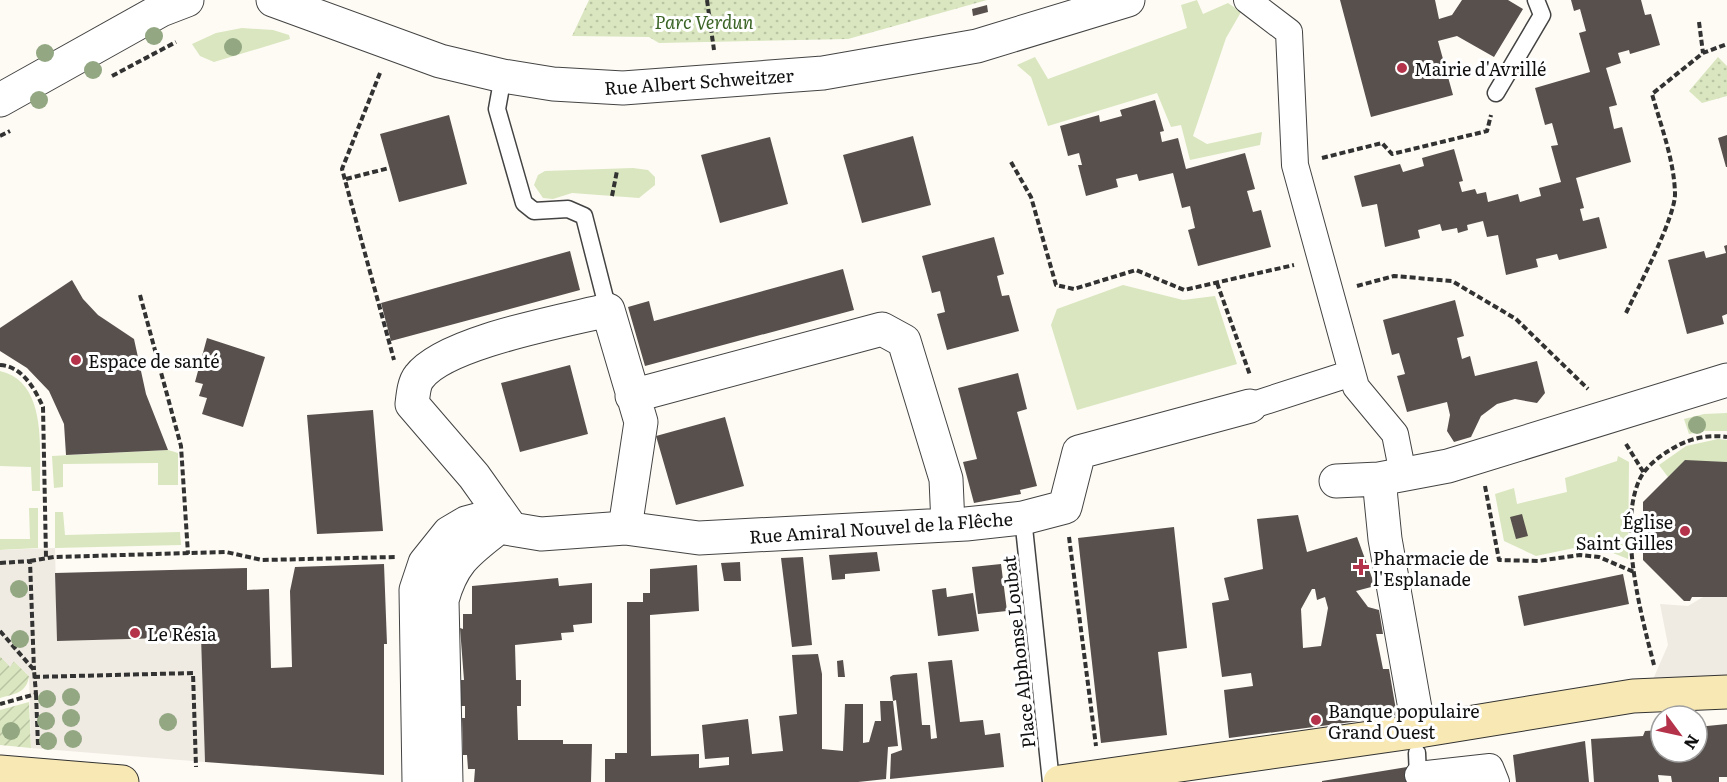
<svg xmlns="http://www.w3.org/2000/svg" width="1727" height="782" font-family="Literata,serif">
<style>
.grass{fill:#d9e6bf}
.park{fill:url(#park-dots)}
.garden{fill:url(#garden-furrows)}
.plaza{fill:#efeae2}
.building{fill:#58504d;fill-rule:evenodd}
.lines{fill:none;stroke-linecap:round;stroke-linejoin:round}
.service-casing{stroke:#434343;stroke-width:19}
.pedestrian-casing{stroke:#434343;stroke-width:28}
.minor-casing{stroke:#434343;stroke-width:35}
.secondary-casing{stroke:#323232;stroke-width:35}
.path{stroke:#323232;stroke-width:4;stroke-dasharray:6 3;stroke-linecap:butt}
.service{stroke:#fff;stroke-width:16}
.pedestrian{stroke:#fff;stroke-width:26}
.minor{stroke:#fff;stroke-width:33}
.secondary{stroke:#f8e8b4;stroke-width:33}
.tree{fill:#92a782}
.poi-dot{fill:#b5334a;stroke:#fff;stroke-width:2}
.labels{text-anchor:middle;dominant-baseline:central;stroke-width:6;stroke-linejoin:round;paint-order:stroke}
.park-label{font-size:18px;font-style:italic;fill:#3a6325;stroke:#fff}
.poi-label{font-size:18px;fill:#101010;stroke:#fff;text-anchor:start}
.street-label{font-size:18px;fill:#101010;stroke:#fff}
</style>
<defs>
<pattern id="park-dots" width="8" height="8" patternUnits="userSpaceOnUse" patternTransform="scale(1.5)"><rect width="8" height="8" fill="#d9e6bf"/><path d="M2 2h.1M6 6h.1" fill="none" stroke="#b9c4a3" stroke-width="1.8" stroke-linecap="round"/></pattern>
<pattern id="garden-furrows" width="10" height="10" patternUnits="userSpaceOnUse" patternTransform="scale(1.5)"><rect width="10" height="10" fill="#d9e6bf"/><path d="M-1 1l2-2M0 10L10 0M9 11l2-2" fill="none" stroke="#b9c4a3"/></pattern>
</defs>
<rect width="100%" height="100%" fill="#fefbf4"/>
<path class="grass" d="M1197 0 1203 14 1228 3 1241 12 1226 38 1193 136 1207 144 1262 132 1260 145 1190 160 1181 125 1171 127 1157 93 1048 126 1031 77 1017 65 1035 57 1048 79 1187 28 1181 5Z
M242 28 273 30 289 35 290 39 214 62 200 56 192 44 216 33Z
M633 168 648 170 655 177V185L639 198 572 193 553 199 543 198 534 185 538 175 545 171Z
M1123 285 1183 300 1215 296 1237 364 1077 410 1051 325 1057 309Z
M0 371C49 382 39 453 40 491H32L31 467 0 466Z
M1727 413V431H1703L1689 434 1684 419 1704 414Z
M1718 439 1727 440V462L1685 461 1668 477 1659 465 1686 446Z
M168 450 178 453V485H158V463L63 464V487L54 488 52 456Z
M1618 456 1629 462 1628 559 1613 553 1579 547 1536 556 1504 541 1495 494 1514 488 1517 504 1567 492 1565 478 1617 461Z
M29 508H38V548L0 550V539H30Z
M55 512H63L65 535 180 532 181 545 55 548Z"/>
<path class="park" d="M589 0H987L848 39 659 43 649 37 572 36Z
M1718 57 1727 66V96L1702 103 1689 91Z"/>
<path class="garden" d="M0 656 10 666 14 661 29 676C27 693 14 694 0 698Z
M29 702 31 748 0 745V710Z"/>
<path class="plaza" d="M55 548 57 641 201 637 205 762 31 748 29 676 14 661 10 667 0 656V550Z
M1727 595V685L1651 684 1668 645 1660 604 1688 606 1703 597Z"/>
<path class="building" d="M1340 0H1435L1439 19 1452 15 1462 0H1508L1523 9 1494 57 1457 36 1438 41 1453 95 1371 117Z
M1571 0H1641L1645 15 1651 14 1660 45 1630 54 1629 50 1618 53 1621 63 1606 68 1617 105 1609 107 1614 129 1622 127 1631 162 1576 178 1584 208 1580 209 1583 221 1599 217 1607 248 1559 260 1557 254 1536 259 1538 267 1506 275 1498 235 1487 237 1483 221 1467 225 1468 230 1458 233 1457 228 1442 231 1440 224 1418 230 1420 238 1385 247 1377 204 1362 207 1354 176 1400 164 1403 172 1424 166 1422 158 1454 149 1463 181 1459 182 1462 192 1475 189 1477 194 1486 192 1488 202 1518 194 1520 202 1541 196 1539 188 1561 182 1551 146 1558 145 1552 123 1545 125 1535 88 1590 72 1579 33 1586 31 1580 9 1574 11Z
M987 5 988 12 973 16 972 9Z
M1155 100 1164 131 1160 132 1162 142 1178 138 1186 169 1245 153 1255 189 1247 191 1253 212 1261 210 1271 247 1198 266 1188 230 1195 228 1190 206 1182 208 1173 173 1139 181 1137 174 1116 179 1118 187 1086 196 1078 165H1082L1079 153 1068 156 1060 126 1099 115 1100 122 1122 116 1120 110Z
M449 115 467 184 399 202 380 134Z
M1727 135V167H1726L1718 138Z
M913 136 931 205 862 223 843 155Z
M770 137 788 204 720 223 701 155Z
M994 237 1004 274 997 276 1002 296 1009 295 1019 331 947 350 937 314 945 312 940 291 932 293 922 256Z
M1727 245V314L1722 316 1724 324 1687 334 1668 260 1704 251 1706 258 1726 253 1724 246Z
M570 251 580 290 391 341 381 303Z
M843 269 854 310 645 366 628 307 649 301 654 321Z
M72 280 83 299 98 315 134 339 146 394 168 450 66 455 64 424 49 391 27 368 0 351V328Z
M1455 300 1464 336 1457 338 1462 359 1470 356 1475 376 1537 361 1545 393 1537 403 1515 399 1497 404 1481 416 1471 437 1454 442 1447 431 1450 415 1447 402 1407 412 1397 376 1405 374 1399 353 1392 355 1383 320Z
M207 338 265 357 243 427 202 414 207 398 199 396 203 384 195 382Z
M570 365 588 434 520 452 501 383Z
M1018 373 1027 409 1017 412 1037 486 1020 490 1021 494 974 503 963 462 977 459 958 388Z
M373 410 383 531 317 534 307 415Z
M725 417 744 486 676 505 656 436Z
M1685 460 1727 462V597H1692L1690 601H1684L1643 560V502Z
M1522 514 1528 536 1516 539 1510 517Z
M1298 515 1307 552 1357 537 1375 586 1356 591 1368 607 1379 610 1383 634H1376L1383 669H1389L1397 716 1229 738 1224 690 1253 686 1251 673 1222 677 1212 603 1229 600 1224 578 1263 569 1257 519ZM1312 589H1315L1317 600 1325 597 1328 608 1325 625 1321 646 1303 648 1301 609Z
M1174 527 1187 648 1158 652 1167 735 1101 743 1078 538Z
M877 552 880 571 845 574V579L832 580 829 555Z
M803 557 812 645 792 647 781 558Z
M740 562 741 581H724L721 563Z
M384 564 387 644H384V775L205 762 201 637 57 641 55 573 247 568V590L269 589 271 668 292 667 290 591 295 567Z
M1001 564 1007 611 978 614 972 567Z
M697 565 699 611 650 615 651 756 699 754V768L729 765V757L705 759 702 725 748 719 752 754 783 751 779 716 797 714 792 655 818 654 822 674V749L843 751 845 704H863V743L869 742 875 721H881L880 701H893L890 677 893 675 917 673 922 725H930L931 739 937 738 928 662 952 660 960 722 983 720 985 735 1000 733 1004 767 890 779 891 754 902 750 896 700 893 701 898 746 888 747 886 779 858 782H605V759H615V753H627V602H643V593H650V569Z
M1623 574 1629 604 1524 626 1518 596Z
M558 578 559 586 592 583V623L573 625 574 632 561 633 562 640 515 645 516 680H521V706H517L518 740H563V744H592L591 782H474L475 769H468L467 755H463L462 718H465V706H461V680H464L460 628 463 629V614H472V586Z
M946 588 947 597 973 593 979 631 938 636 932 590Z
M843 660 845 677H838L837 661Z
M1727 724V777H1719V782H1672L1671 776 1658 775 1659 782H1594L1591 739 1643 736 1645 731 1661 730V752H1697V727Z
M1585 741 1589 782H1516L1513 755Z
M1407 767 1409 782H1322V781Z"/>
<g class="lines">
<g class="service-casing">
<path id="service" d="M503 76 497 109 524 203 534 211 568 209 584 216 608 310
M1496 93 1542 15 1536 0
M1023 518 1051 782
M1417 753 1418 778"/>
</g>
<g class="pedestrian-casing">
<path id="pedestrian" d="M1247 0 1289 32 1295 165 1356 387 1395 434 1403 474
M1250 406 1352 373
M1418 775 1490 767 1496 782"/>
</g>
<g class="minor-casing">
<path id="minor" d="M273 0 440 61 503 76 553 84 623 88 823 73 977 46 1128 0
M0 100 161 10 187 0
M632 396 882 329 904 341 946 479 948 525
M1379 479 1385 539 1419 731
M1336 481 1379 479 1448 466 1727 380
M511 528 474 476 412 404C413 396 414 383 419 377 445 342 564 321 608 310L641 422 625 528
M419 782 416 590 425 563 449 533 466 523 481 519 499 527 541 534 625 528 699 538 966 524 1023 518 1065 507 1079 452 1250 406
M446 782 442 600C453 560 469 551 499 527"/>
</g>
<g class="secondary-casing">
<path id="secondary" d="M0 772 122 782
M1060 782 1419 731 1633 696 1727 692"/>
</g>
<path class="path" d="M707 0 714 50
M1699 22 1703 53
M380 73 342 169 394 360
M112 76 176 42
M0 136 10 131
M1322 158 1382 143 1392 154 1487 131 1491 115
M1011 162 1031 197 1056 285 1074 289 1136 270 1184 290 1294 265
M346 179 389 168
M612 196 617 171
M1217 283 1250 375
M1357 286 1394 276 1452 281 1516 319 1588 389
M140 295 181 446 188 554
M1626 313C1638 288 1676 216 1675 193 1674 160 1661 126 1652 94L1703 53 1727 44
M0 365C22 366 35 389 43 407L46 557
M1626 444 1644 473
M1485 486 1499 560 1538 561 1580 555 1599 557 1634 572
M1069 537 1096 746
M30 561 54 557 226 552 262 560 396 557
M0 563 30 561 34 670
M0 631 34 670 36 694 0 704
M1654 665C1641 615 1619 532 1638 483 1643 469 1658 457 1670 450 1687 439 1707 434 1727 437
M34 677 193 673 196 767
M36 694 38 745"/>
<use href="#service" class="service"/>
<use href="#pedestrian" class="pedestrian"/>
<use href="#minor" class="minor"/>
<use href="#secondary" class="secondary"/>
</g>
<g class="tree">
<circle cx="154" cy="36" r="9"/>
<circle cx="233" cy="47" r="9"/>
<circle cx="45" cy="53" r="9"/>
<circle cx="93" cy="70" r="9"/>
<circle cx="39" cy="100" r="9"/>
<circle cx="1697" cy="425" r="9"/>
<circle cx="19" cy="589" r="9"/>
<circle cx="20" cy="639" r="9"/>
<circle cx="71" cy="697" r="9"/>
<circle cx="47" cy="699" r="9"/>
<circle cx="71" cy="718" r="9"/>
<circle cx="46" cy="721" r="9"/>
<circle cx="168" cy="722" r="9"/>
<circle cx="11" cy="731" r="9"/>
<circle cx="73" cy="739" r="9"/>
<circle cx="48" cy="741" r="9"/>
</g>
<g class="poi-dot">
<circle cx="1402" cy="68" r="6"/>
<circle cx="76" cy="360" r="6"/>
<circle cx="1685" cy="531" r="6"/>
<path d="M1358 558h6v6h6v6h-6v6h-6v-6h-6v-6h6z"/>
<circle cx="135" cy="633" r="6"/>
<circle cx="1316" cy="720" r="6"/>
</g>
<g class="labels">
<g class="park-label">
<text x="704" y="21">Parc Verdun</text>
</g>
<g class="poi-label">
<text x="1414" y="68">Mairie d'Avrillé</text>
<text x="88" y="360">Espace de santé</text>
<text x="1673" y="521" text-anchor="end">Église<tspan x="1673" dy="21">Saint Gilles</tspan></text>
<text x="1373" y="557">Pharmacie de<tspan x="1373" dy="21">l'Esplanade</tspan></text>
<text x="147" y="633">Le Résia</text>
<text x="1328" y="710">Banque populaire<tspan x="1328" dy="21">Grand Ouest</tspan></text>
</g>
<g class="street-label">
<text transform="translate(699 81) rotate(-4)">Rue Albert Schweitzer</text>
<text transform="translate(881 527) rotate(-4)">Rue Amiral Nouvel de la Flêche</text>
<text transform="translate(1018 652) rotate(-96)">Place Alphonse Loubat</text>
</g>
</g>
<g transform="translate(1679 734) rotate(123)"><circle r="28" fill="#ffffff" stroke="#9f9f9f" stroke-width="1.5"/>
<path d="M0-4.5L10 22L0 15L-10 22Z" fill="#b5334a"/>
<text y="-9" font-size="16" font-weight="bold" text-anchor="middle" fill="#101010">N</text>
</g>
</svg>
